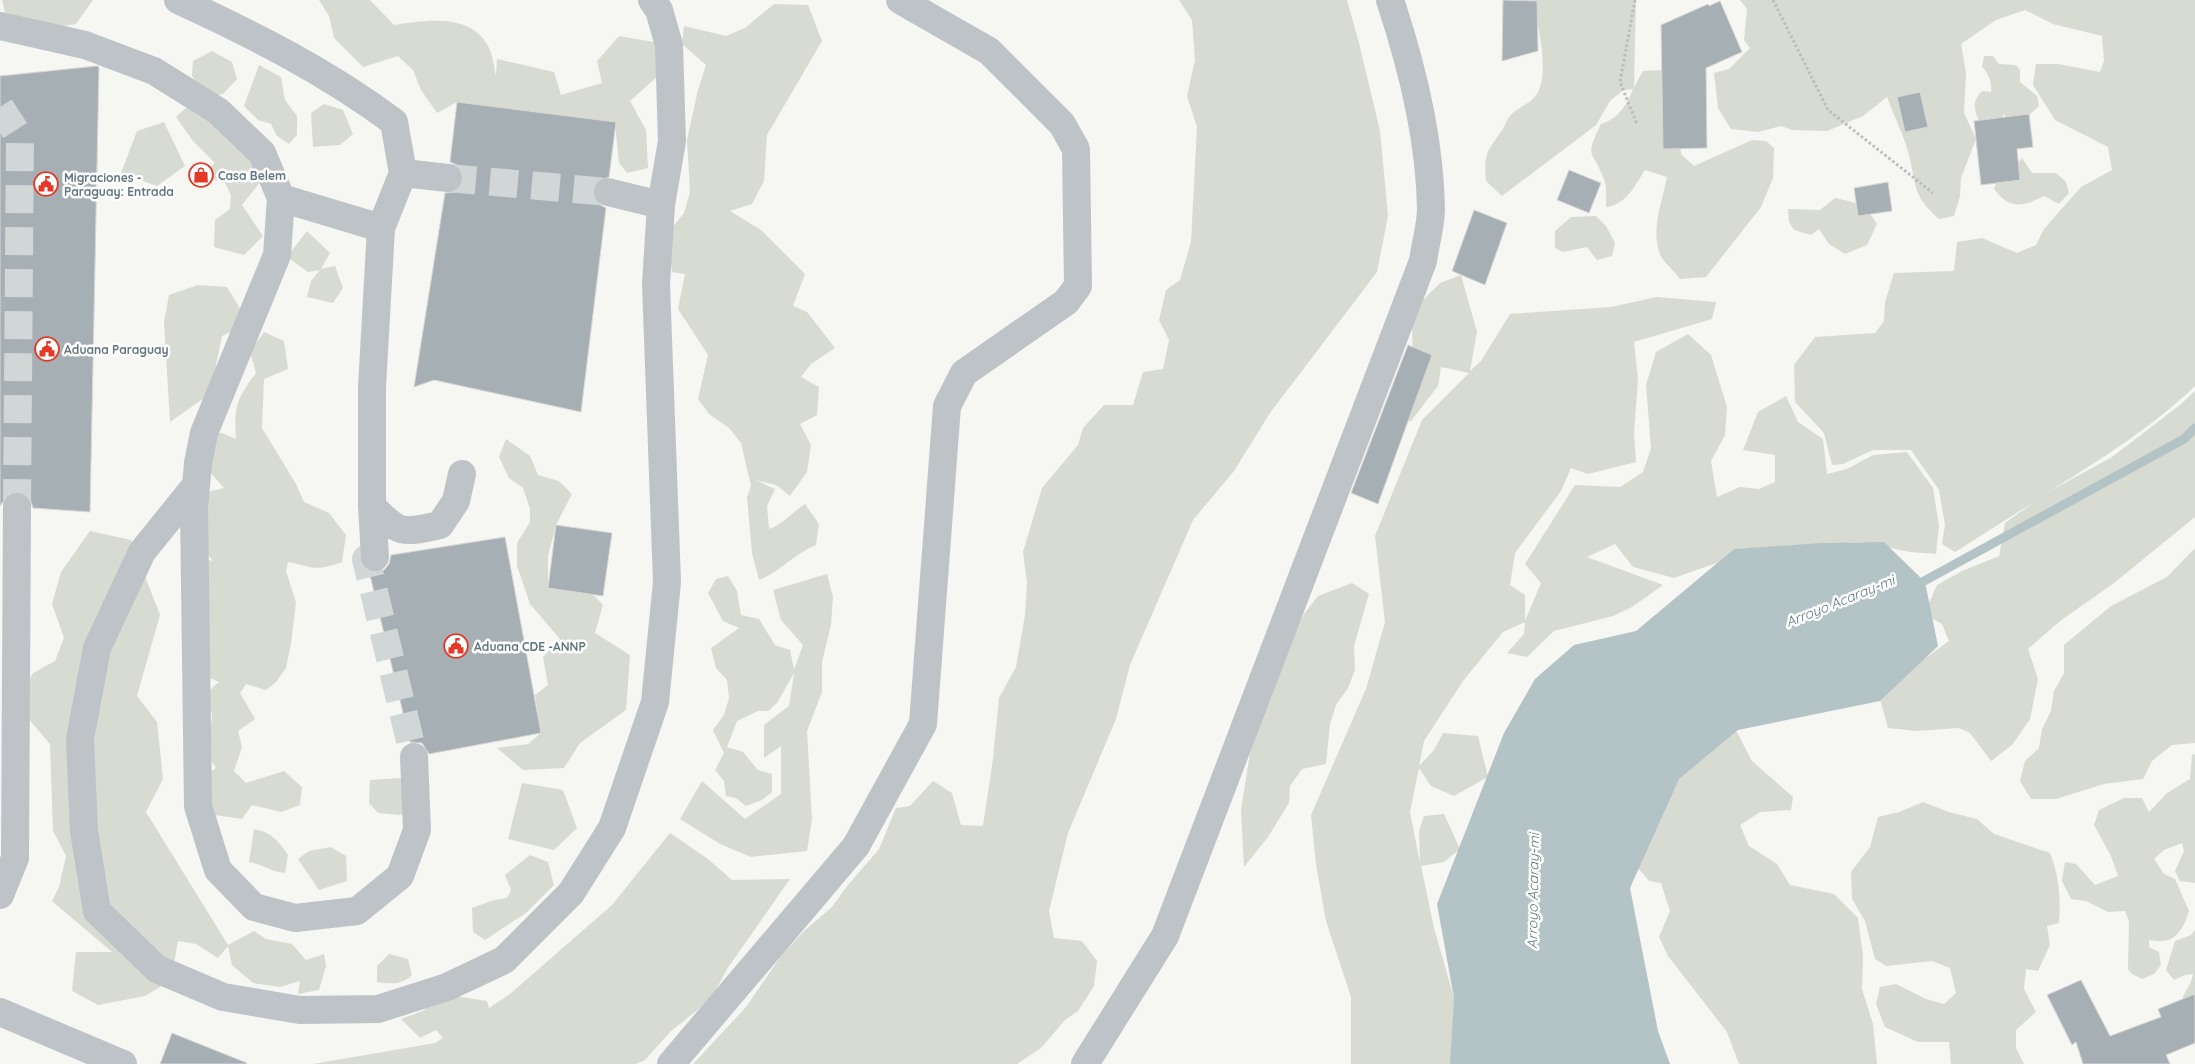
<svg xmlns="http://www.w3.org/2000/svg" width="2195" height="1064" font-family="Quicksand,sans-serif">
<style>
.green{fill:#d7dbd2}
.water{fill:#b4c4c6}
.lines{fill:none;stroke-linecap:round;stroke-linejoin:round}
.stream{stroke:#b4c4c6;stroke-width:9}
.building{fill:#a6b0b4;stroke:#d8d7d5}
.minor-tunnel{stroke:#d1d6d6;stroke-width:28;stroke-dasharray:28 14;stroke-linecap:butt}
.path{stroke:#b9bdbf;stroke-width:3;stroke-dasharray:2.5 2.5;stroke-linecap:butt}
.minor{stroke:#bdc3c6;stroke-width:28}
.labels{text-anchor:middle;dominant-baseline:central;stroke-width:5;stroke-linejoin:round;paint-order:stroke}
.poi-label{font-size:12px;font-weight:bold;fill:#61757e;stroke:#fff;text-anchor:start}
.water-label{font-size:14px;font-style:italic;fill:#5c7679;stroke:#fff}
</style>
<rect width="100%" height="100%" fill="#f6f6f3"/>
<path class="green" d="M2 0H93L76 24 37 30 5 12Z
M319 0H370L394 25C425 20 471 13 488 46 493 55 494 67 496 76L497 59 554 72 561 95 602 83 597 61 619 36 659 43V75L630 101 646 130 648 168 627 173 619 163 615 122 457 102 437 113 421 90 413 70 398 56 363 67 334 38 329 16Z
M1179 0H1347L1359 43 1380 131 1388 216 1377 272 1270 413 1234 471 1193 520 1130 665 1116 719 1068 833 1049 911 1054 938 1082 941 1097 961 1094 986 1078 1011 1065 1020 1041 1048 1017 1064H693L746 1007 781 956 804 931 832 907 848 885 879 849 896 808 910 806 933 781 952 793 961 825 983 826 993 759 999 698 1016 667 1025 615 1027 583 1023 552 1042 488 1078 445 1083 428 1104 405H1133L1143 372 1163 369 1169 340 1159 320 1166 290 1180 280 1191 242 1197 127 1187 96 1195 60 1192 20Z
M1532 0H1636L1634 87 1643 71 1659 70 1676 73 1681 154 1694 166 1752 140 1766 141 1774 148 1773 178 1761 207 1706 277 1680 279C1676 273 1664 262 1662 258 1649 234 1662 203 1667 177L1645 170C1634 187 1627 204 1606 207 1606 199 1607 186 1604 179 1592 148 1584 159 1601 124 1618 119 1627 105 1633 89L1623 90 1610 101 1596 125 1502 196 1486 181C1484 155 1486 152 1501 132 1505 127 1506 120 1510 116 1517 107 1531 104 1537 94 1550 72 1538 24 1532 0Z
M1740 0H2195V386C2151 428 2100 460 2048 492L2112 457 2180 405 2195 391V517L2114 583 2060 621 2028 649 2038 679 2030 719 2012 745 1991 761 1970 733 1959 728 1916 731 1888 728 1878 692 1949 641 1942 624 1924 614 1937 585 1962 571 1999 556 2005 523 2037 500 1955 552 1942 544 1945 525 1939 490 1911 450H1873L1843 464 1832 465 1824 433 1795 402 1794 365 1815 337 1875 333 1884 321 1885 302 1894 273 1954 271 1957 242 1982 238 2017 253 2036 245 2044 229 2081 187 2112 170 2108 147 2055 120 2033 85 2036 64H2058L2100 72 2104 61 2102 36 2053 24 2025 10 1996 20 1961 44 1966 73 1964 113 1976 139 1961 178 1960 196 1954 216 1939 219C1912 195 1917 187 1909 155 1904 136 1894 116 1887 97L1863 116 1827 131 1792 130 1781 126 1758 132 1731 129 1718 108 1714 73 1729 69 1750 48 1744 40 1747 9Z
M774 4 808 5 822 41 767 135 764 181 752 204 730 211 761 230 805 274 793 306 807 312 835 348 811 364 801 377 819 387 817 415 800 424 811 445 807 472 790 496 776 485 755 480 775 489 767 506 769 529C784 524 792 512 805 504L819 524 816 545C794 554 781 571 759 580L752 553 747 497 751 486 741 443 729 428 709 414 698 399 708 355 678 309 685 274 672 272 667 234 684 213 690 192 687 140 698 90 706 65 682 44 684 26 726 36 745 28Z
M212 51 232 62 237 79 224 93 214 97 200 87 192 76 193 61Z
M1984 56H1993L1999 64 2016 65 2020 70V82L2037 96 2039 106 2020 123 2009 121 2004 114 1999 124H1981C1974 112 1971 102 1982 91L1991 92C1992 82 1989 74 1982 67Z
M259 65 281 77 285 100 297 116V135L289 144 277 136 271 124 258 120 244 106Z
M197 97 246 138 261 181 242 205 263 236 244 255 214 247 215 220 230 209 231 195 225 183 201 175 215 163 193 141 176 117Z
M324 104 343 110 353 134 340 145 313 147 311 113Z
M164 122 185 166 157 186 121 173 137 131Z
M2022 158 2032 173H2056L2066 182 2069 193 2059 204 2044 196C2022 207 2010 210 1994 189L2000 174 2013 169Z
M1835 198C1858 203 1864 203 1877 224L1867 245 1845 254 1829 244 1819 229 1811 235 1794 230 1789 222 1788 209 1820 210Z
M1596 216 1606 226 1615 243 1612 256 1597 260 1587 247 1563 252 1555 248V231L1571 217Z
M307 231 330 253 321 269 335 266 343 288 333 303 307 297 311 281 320 270 308 272 287 257Z
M1461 275 1477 332 1470 371 1481 361 1510 314 1611 307 1657 297 1716 302 1712 319 1634 342 1638 380 1634 433 1636 462 1588 474 1571 468 1561 491 1515 553 1510 585 1525 595V621L1541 583 1525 564 1575 485 1620 487 1643 472 1651 448 1646 385 1656 352 1688 334 1711 355 1727 407 1725 435 1711 461 1717 497 1740 487 1759 489 1775 482V455L1743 450 1758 412 1786 396 1798 422 1823 439 1827 474 1847 469 1873 455 1907 452 1933 488 1939 526 1936 554 1910 552 1862 542 1734 549 1719 562 1674 578 1633 567 1615 544 1587 557 1663 585 1632 607 1613 616 1554 631 1527 657 1507 653 1524 634 1525 622 1503 632 1463 681 1424 741 1419 766 1434 750 1443 733 1478 736 1488 777 1454 796 1431 786 1419 768 1410 812 1420 863 1419 831 1424 816 1444 814 1460 849 1444 862 1421 866 1434 928 1456 1005 1452 1064H1351V997L1326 921 1316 864 1311 815 1366 689 1385 622 1375 536 1422 420 1469 373 1441 367 1438 386 1411 421 1393 417 1413 364 1412 325 1420 303 1440 283Z
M198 285 227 287 249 323 222 336 210 394 170 422 164 322 169 295Z
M264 332 284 341 288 369 264 379 262 428 296 484 304 502 329 513 346 535 342 562C314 572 314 567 288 562L286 571 296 602 291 644 286 668 276 682 266 690 246 684 240 693 255 719 238 731 242 747 234 771 246 783 284 771 302 787 300 805 281 812 252 805 242 819 215 815 197 782 216 768 205 752C207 737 212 727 212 713L196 702 219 682 201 674 208 560 213 561 206 553 207 492 224 488 202 463 204 433H222L236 439C234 406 236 400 256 373L250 352Z
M506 439 530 456 538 475 559 481 572 494 556 525 548 556V588L585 586 603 605 595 633 630 655 626 710 580 743 564 768 523 770 497 748 528 744 541 733 535 695 548 685 543 657 560 639 530 604 517 566V543L530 522V509L523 488 509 478 499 457Z
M90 531 131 540 160 615 137 696 157 722 163 779 146 812 228 945 254 931 266 939 292 944 306 960 324 954 326 966 319 990 298 994 300 981 280 987 253 983 232 965 228 946 218 958 196 944 178 941 171 980 145 996 98 1005 72 991 76 952H112L52 901 59 887 66 856 53 831 50 744 16 704 33 673 55 661 64 638 52 604 61 572Z
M2195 548V743L2172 745 2152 761 2143 779 2104 784 2056 799H2031L2020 781 2025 761 2039 748 2042 729 2051 711 2054 691 2064 673V645L2111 606 2167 577Z
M827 574 833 597 831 625 822 662V692L807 731 812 819 807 851 751 857 720 844 680 819 702 781 745 819 781 794V746L764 758V725L789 706 794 673 777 703 768 711H758L737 721 727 747 743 752 758 770 772 774V792L762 800 746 806 736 798 726 796 724 781 715 770 724 753 713 730 724 715 729 698 727 680 716 668 711 648 739 628 723 621 708 593 716 579 728 576 737 591 741 615 759 619 775 645 790 650 794 670 803 645 781 620 773 590Z
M1352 583 1369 594 1354 646 1355 670 1348 688 1336 705 1330 724 1326 764 1302 769 1290 786 1289 803 1268 837 1244 867 1241 810 1250 753 1292 637 1304 614 1318 596Z
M1731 721 1752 761 1793 797 1791 810 1760 812 1740 825 1749 846 1777 864 1790 885 1834 894 1858 918 1863 956 1862 989 1873 1024 1877 1064H1739L1727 1032 1668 956 1659 937 1670 911 1661 883 1649 881 1633 862 1636 765Z
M2195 754V883L2180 881 2175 871 2184 851 2182 843 2164 850 2154 859 2164 874 2175 879 2189 911C2182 933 2174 945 2149 940V947L2159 952 2161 965 2154 974 2142 979 2132 974 2128 969 2129 922 2125 911 2108 912 2086 901 2071 899 2062 881 2065 862 2076 864 2095 885 2118 876 2111 856 2094 825 2099 810 2124 798H2142L2149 812 2167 793 2190 779 2192 755Z
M400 778 415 784 416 804 401 815 378 813 369 803 370 780Z
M522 783 563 790 577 828 554 850 508 839Z
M1923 802 1949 812 1977 819 1994 834 2050 853C2059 875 2061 899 2059 923L2047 926 2050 945 2038 971 2026 969 2024 989 2036 1012 2016 1030V1048L2024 1064H1951L1949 1042H1918L1885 1027 1876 1004 1880 987 1896 984 1926 999 1944 1004 1956 993 1950 968 1932 961 1886 966 1875 959 1865 921 1852 899 1851 872 1870 847 1878 817 1899 812Z
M254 829C271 832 279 841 288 855L285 873C271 872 262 864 249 862Z
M670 833 708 859 732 880 790 879 727 969 711 999 670 1032 645 1060 636 1064H313L435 1043 443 1038 436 1030 420 1038 401 1019 425 1010 430 992 487 1001 489 1008 510 994 612 905Z
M331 847 346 856 347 881 319 890 298 859 309 851Z
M530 855 548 862 554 885 526 913 485 940 473 932 472 908 494 900 507 898 511 890 505 875Z
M2195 930V1014L2181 1006C2182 993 2191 987 2193 974L2185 975 2174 980 2166 970 2175 941 2191 935Z
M389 954 408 959 412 975C402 985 391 984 377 982V966Z"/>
<path class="water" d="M1884 542 1925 582 1938 646 1880 701 1738 730 1679 779 1630 888 1658 1031 1670 1064H1450L1454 998 1437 904 1504 733 1535 679 1574 645 1636 631 1734 549 1822 543Z"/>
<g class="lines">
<path class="stream" d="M1915 586 2184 439 2195 428"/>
</g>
<path class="building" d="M1503 0 1537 1 1538 51 1502 61Z
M1720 1 1742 52 1706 68 1707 148 1663 149 1661 25 1708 4 1709 6Z
M97 66 99 67 90 512 33 508 30 499 25 494 18 491 9 494 0 506V76Z
M1920 92 1928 127 1905 132 1897 97Z
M457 102 616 122 609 177 597 181 593 189V197L597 203 606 208 581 412 434 380 414 387 445 193 455 192 460 188 463 180 462 171 457 165 450 162Z
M2029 114 2033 147 2017 149 2020 180 1981 185 1974 121Z
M1569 170 1601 183 1589 213 1557 200Z
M1888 182 1892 211 1858 216 1854 188Z
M1474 210 1507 223 1485 285 1452 271Z
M1408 345 1432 355 1378 504 1351 493Z
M556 525 612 533 603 596 548 588Z
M505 537 541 733 429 754 422 743 410 742 369 571 376 572 384 570 389 564 391 555Z
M2081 980 2110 1036 2161 1017 2158 1009 2195 994V1043L2166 1055 2170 1064H2083L2076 1042 2072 1045 2047 995Z
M172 1033 247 1063 246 1064H160Z"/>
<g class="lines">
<path class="minor-tunnel" d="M0 107 20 138 17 507
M448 178 608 192
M375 557 366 559 414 757"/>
<path class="path" d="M1635 0 1620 82 1637 124
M1773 0 1828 110 1933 193"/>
<path class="minor" d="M178 0C254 35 327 72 394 122L403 173 381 228 372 387V506L375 557
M0 26 85 45 154 71 218 111 262 153 281 198 277 255 204 433 198 463 194 508 198 806 218 870 254 907 295 918 357 911 400 876 417 830 414 757
M403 173 448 178
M608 192 661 205
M281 198 381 228
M196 485 142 552 97 648 80 739 84 831 97 911 157 969 223 997 300 1010 378 1009 447 987 504 960 571 893 612 828 655 702 667 582 656 284 661 205 672 141 669 45 659 10 652 0
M372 506C399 535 403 533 440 525L456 501 462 474
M0 895 15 858 17 507
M0 1012 123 1064
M671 1064 856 846 923 724 947 406 964 373 1066 302 1078 286 1076 149 1062 124 989 51 900 0
M1085 1064 1165 936 1423 261C1425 245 1431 226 1431 209 1430 139 1412 66 1390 0"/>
</g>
<defs>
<g id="shop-ring" transform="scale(1.25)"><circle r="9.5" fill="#fff" stroke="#e33926" stroke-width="1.5"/><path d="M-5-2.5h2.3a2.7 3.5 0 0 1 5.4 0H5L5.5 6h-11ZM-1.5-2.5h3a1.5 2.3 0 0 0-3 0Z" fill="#e33926"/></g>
<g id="civic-ring" transform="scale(1.25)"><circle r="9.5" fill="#fff" stroke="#e33926" stroke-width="1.5"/><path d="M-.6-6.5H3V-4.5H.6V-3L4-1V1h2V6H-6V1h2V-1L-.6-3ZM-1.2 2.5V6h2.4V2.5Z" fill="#e33926"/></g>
</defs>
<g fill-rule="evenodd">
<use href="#shop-ring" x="201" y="175"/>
<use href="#civic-ring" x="46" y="184"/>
<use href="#civic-ring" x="47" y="349"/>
<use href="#civic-ring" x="456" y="646"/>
</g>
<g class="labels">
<g class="poi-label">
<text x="218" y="175">Casa Belem</text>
<text x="64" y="177">Migraciones -<tspan x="64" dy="14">Paraguay: Entrada</tspan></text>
<text x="64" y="349">Aduana Paraguay</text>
<text x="474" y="646">Aduana CDE -ANNP</text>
</g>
<g class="water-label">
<text transform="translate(1840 601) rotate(-22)">Arroyo Acaray-mi</text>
<text transform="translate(1533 891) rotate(-89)">Arroyo Acaray-mi</text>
</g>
</g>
</svg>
